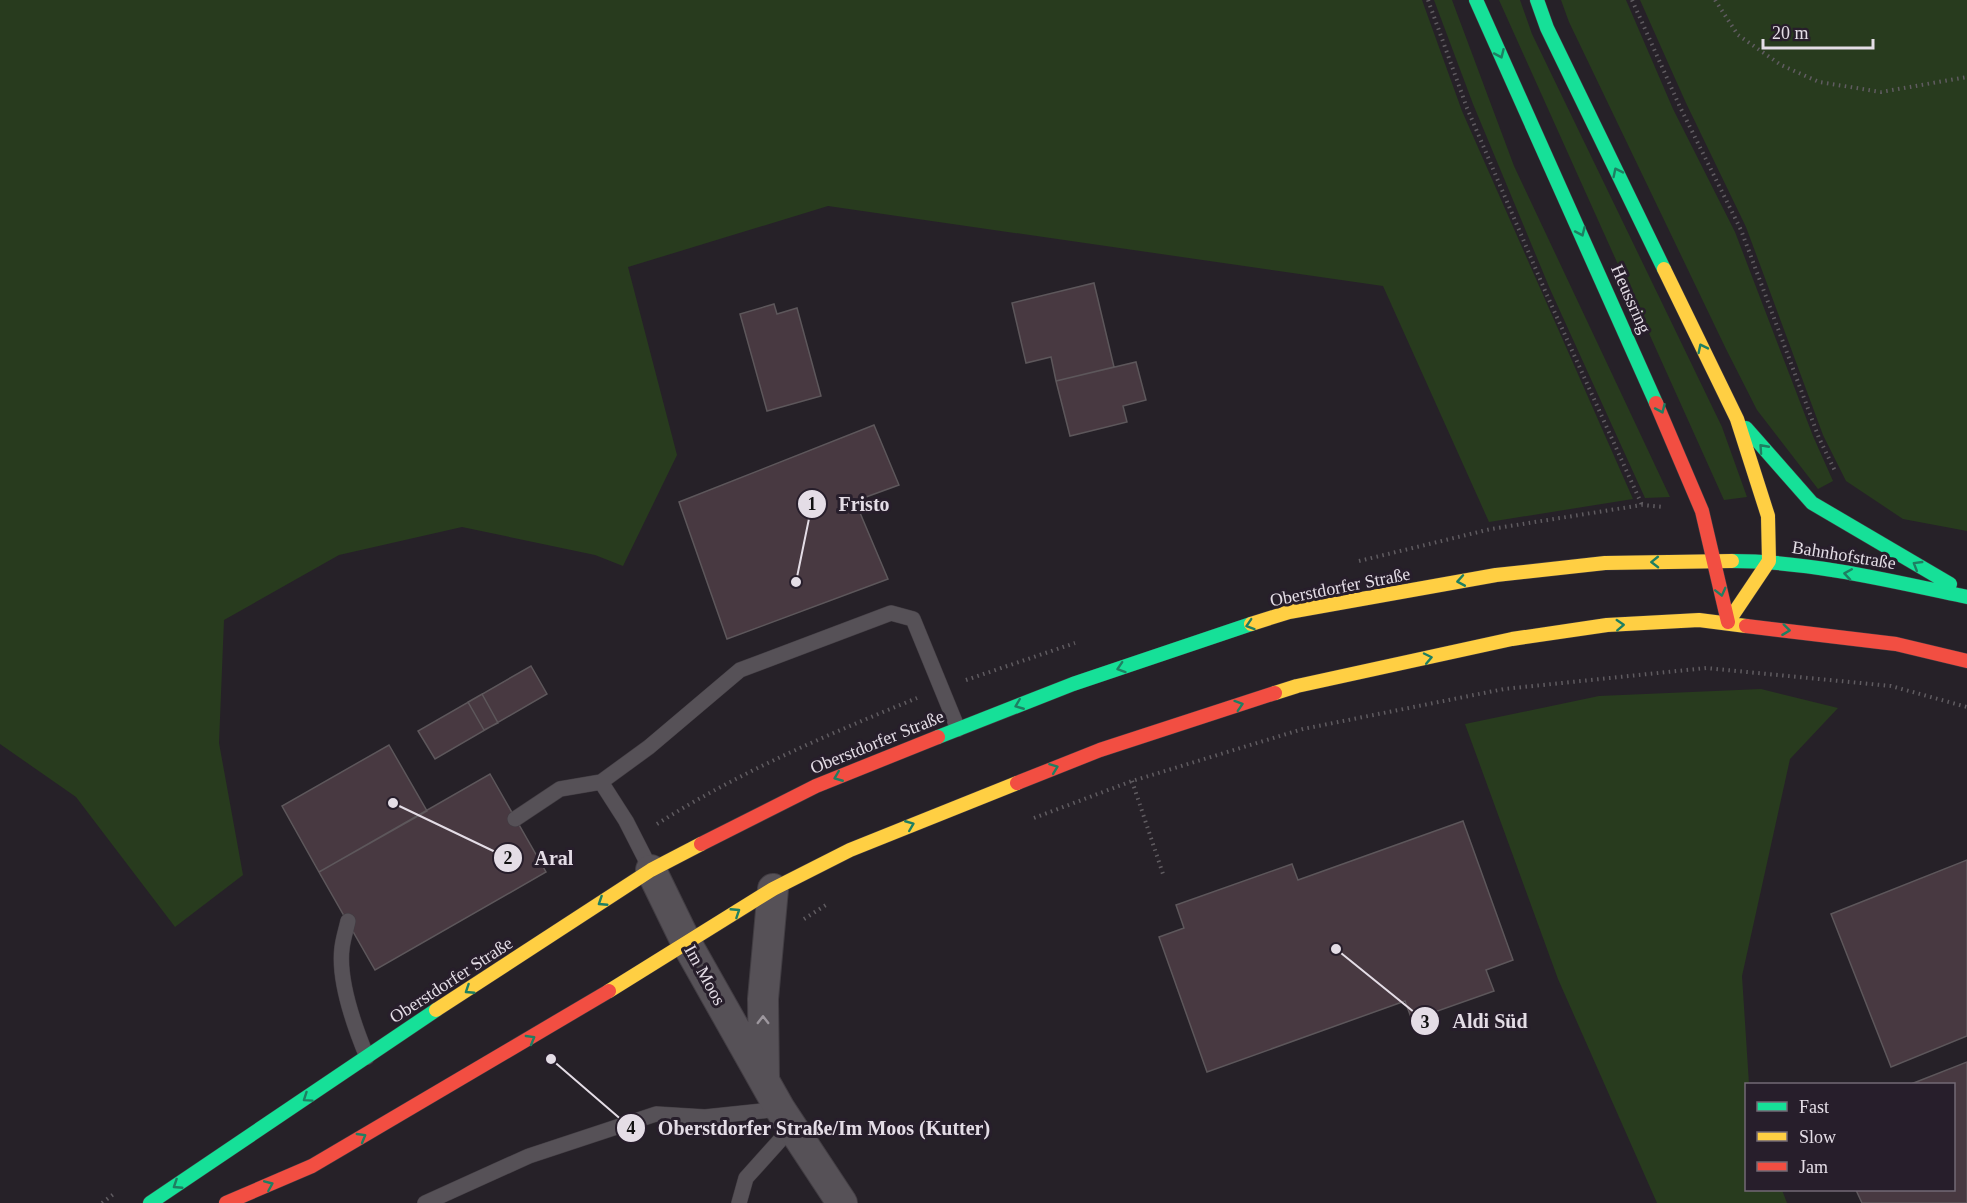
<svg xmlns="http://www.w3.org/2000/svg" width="1967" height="1203" font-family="'Times New Roman',serif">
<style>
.green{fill:#283b1e}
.building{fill:#483941;stroke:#5d575b;stroke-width:1.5}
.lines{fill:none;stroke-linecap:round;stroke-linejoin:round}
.lane-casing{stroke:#423d43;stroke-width:16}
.street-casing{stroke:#423d43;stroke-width:32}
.fast-casing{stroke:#423d43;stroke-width:15}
.slow-casing{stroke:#423d43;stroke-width:15}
.jam-casing{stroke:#423d43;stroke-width:15}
.path{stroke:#605c61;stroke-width:4;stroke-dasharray:1.5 4.5;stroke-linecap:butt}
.lane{stroke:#565157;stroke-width:15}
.street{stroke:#565157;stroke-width:30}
.fast{stroke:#16e098;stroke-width:14}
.slow{stroke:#ffcf43;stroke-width:14}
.jam{stroke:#f24e42;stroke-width:14}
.oneway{stroke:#1e7f62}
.oneway2{stroke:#9d979e}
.labels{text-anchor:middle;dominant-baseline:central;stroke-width:6;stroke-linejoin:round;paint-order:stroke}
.street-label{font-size:18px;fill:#e4dde6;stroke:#271e2b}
.leader{fill:none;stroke:#e4dde6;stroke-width:2}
.callout-dot{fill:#e4dde6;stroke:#271e2b;stroke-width:2}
.mark-label{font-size:18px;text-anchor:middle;font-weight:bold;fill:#111}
.callout-label{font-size:20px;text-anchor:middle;font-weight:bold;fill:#e4dde6;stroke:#271e2b;stroke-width:6;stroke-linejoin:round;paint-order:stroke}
</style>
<rect width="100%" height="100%" fill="#262128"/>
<path class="green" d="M0 0H1422L1462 111 1633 499 1489 522 1383 286 828 206 628 267 677 455 623 566 595 555 462 527 339 555 224 620 219 743 243 875 175 927 76 797 0 744Z
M1434 0H1452L1514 166 1670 497 1645 498 1550 289 1473 104Z
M1499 0H1520L1532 34 1722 427 1747 497 1724 500Z
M1561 0H1626L1673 109 1735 232 1813 436 1833 481 1818 489 1757 410 1726 349 1569 22Z
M1640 0H1967V531L1903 519 1846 481 1823 435 1746 227 1686 103Z
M1761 689 1838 708 1790 759 1742 976 1749 1084H1746V1190H1782L1787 1203H1657L1558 979 1465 724 1599 696Z"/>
<path class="building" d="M1094 283 1114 367 1056 381 1051 357 1026 363 1012 303Z
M774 304 777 314 797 308 821 396 767 411 740 314Z
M1136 362 1146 400 1123 406 1127 422 1070 436 1056 381Z
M874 425 899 485 855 501 888 579 727 639 679 502Z
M531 666 547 694 435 759 418 731Z
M482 694 498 723 484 730 468 702Z
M389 745 427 811 319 872 282 806Z
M490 774 546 872 375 970 319 872Z
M1463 821 1513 960 1486 970 1494 991 1412 1020 1405 1001 1207 1072 1159 937 1184 928 1176 905 1292 864 1298 880Z
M1967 860V1036L1891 1067 1831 914Z
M1967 1062V1203H1862L1856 1190H1954V1084H1911Z"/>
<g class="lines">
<g class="lane-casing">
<path id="lane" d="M601 782 649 747 740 670 891 613 913 619 958 729
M515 819 560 789 601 782 626 821 651 870
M348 921C346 930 343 939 342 948 338 980 355 1028 367 1057
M425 1203 529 1156 656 1114 705 1117 780 1109
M739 1203 746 1178 791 1128"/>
</g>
<g class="street-casing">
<path id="street" d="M651 870 687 944 780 1109 842 1203
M764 1076 763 999 773 889"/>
</g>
<g class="fast-casing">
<path id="fast" d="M1476 0 1656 403
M1537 0 1547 28 1664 269
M1746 428 1812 503 1950 584
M1732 561C1809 561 1892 581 1967 597
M938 737 1073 684 1251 624
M150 1203 436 1010"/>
</g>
<g class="slow-casing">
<path id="slow" d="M1664 269 1737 419 1768 516 1769 561
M1728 622 1769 561
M1251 624 1289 612 1496 575 1605 563 1732 561
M1275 693 1297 686 1512 639 1607 625 1699 620 1746 626
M609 991 773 889 850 850 1017 783
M436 1010 651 870 701 844"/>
</g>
<g class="jam-casing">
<path id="jam" d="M1656 403 1702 511 1728 622
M1746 626 1896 644 1967 661
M1017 783 1100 750 1275 693
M701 844 816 786 938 737
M226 1203 312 1166 609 991"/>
</g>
<path class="path" d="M1428 0 1467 108 1546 293 1642 505
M1632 0 1680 107 1741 230 1819 438 1836 473
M1715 0 1738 35 1781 65 1819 82 1881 92 1967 77
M1359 561 1491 529 1642 505 1664 507
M966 680 1075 643
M1132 781 1164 877
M1034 818 1132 781 1303 729 1504 689 1706 668 1891 686 1967 707
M657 824C739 772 827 735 917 698
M804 919 826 905
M102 1203 115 1193"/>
<use href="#lane" class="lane"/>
<use href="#street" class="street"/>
<use href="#fast" class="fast"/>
<use href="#slow" class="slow"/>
<use href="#jam" class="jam"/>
</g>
<defs><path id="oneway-chevron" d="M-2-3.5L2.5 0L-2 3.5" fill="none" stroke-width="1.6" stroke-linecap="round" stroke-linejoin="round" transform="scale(1.5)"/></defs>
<g class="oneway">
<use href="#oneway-chevron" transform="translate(1500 54) rotate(66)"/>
<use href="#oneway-chevron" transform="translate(1617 172) rotate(-116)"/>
<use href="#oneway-chevron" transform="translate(1581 232) rotate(66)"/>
<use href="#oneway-chevron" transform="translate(1702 348) rotate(-116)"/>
<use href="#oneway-chevron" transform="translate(1661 409) rotate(66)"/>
<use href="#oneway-chevron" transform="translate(1763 448) rotate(-132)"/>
<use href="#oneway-chevron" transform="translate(1655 562) rotate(179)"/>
<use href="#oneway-chevron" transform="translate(1917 565) rotate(-149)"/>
<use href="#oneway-chevron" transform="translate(1848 574) rotate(-171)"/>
<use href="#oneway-chevron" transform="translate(1461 581) rotate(170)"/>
<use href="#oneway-chevron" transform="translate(1721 592) rotate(76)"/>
<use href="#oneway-chevron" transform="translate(1250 625) rotate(162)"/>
<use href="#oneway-chevron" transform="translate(1620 625) rotate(-3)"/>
<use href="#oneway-chevron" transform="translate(1786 630) rotate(7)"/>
<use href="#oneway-chevron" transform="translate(1428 658) rotate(-12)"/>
<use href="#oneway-chevron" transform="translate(1121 668) rotate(162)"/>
<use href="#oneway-chevron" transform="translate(1019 705) rotate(158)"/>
<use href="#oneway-chevron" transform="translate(1239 705) rotate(-18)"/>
<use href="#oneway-chevron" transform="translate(1054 768) rotate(-21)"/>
<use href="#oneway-chevron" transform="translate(838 777) rotate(158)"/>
<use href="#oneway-chevron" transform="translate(910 825) rotate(-22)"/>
<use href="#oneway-chevron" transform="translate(602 902) rotate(147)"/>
<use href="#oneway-chevron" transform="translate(736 912) rotate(-33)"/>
<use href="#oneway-chevron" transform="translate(469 990) rotate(147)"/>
<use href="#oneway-chevron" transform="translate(531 1039) rotate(-30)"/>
<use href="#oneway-chevron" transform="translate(307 1098) rotate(146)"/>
<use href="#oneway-chevron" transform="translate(362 1137) rotate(-30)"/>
<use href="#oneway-chevron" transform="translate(177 1185) rotate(147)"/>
<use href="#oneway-chevron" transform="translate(269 1185) rotate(-23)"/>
</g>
<use class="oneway2" href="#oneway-chevron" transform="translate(763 1020) rotate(-90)"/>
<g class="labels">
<g class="street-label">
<text transform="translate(1631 299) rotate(66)">Heussring</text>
<text transform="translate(1844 555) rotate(9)">Bahnhofstraße</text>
<text transform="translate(1340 587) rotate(-11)">Oberstdorfer Straße</text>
<text transform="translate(877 742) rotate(-22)">Oberstdorfer Straße</text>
<text transform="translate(705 975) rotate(61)">Im Moos</text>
<text transform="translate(451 980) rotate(-33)">Oberstdorfer Straße</text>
</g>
</g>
<path class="leader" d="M796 582L812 504M393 803L508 858M1336 949L1425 1021M551 1059L631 1128"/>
<g class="callout-dot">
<circle cx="796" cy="582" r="6"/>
<circle cx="393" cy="803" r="6"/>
<circle cx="1336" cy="949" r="6"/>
<circle cx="551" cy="1059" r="6"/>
<circle cx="812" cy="504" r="15"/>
<circle cx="508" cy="858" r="15"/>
<circle cx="1425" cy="1021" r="15"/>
<circle cx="631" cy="1128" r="15"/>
</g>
<g class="mark-label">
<text x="812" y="510">1</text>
<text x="508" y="864">2</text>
<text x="1425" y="1028">3</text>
<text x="631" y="1134">4</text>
</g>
<g class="callout-label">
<text x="864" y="511">Fristo</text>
<text x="554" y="865">Aral</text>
<text x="1490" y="1028">Aldi Süd</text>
<text x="824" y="1135">Oberstdorfer Straße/Im Moos (Kutter)</text>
</g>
<rect x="1745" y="1083" width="210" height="108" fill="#271e2b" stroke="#736a76" stroke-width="1.5"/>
<rect x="1757" y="1102" width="30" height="9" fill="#16e098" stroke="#736a76" stroke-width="1.5"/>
<text x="1799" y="1113" font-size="18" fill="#e4dde6">Fast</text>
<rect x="1757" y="1132" width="30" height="9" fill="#ffcf43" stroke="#736a76" stroke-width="1.5"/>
<text x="1799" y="1143" font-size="18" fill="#e4dde6">Slow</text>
<rect x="1757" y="1162" width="30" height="9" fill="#f24e42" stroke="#736a76" stroke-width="1.5"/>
<text x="1799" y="1173" font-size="18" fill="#e4dde6">Jam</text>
<path d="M1763 39v9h110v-9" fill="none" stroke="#e4dde6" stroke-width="3"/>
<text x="1772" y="39" font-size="18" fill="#e4dde6" stroke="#271e2b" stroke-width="4.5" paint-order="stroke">20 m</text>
</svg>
